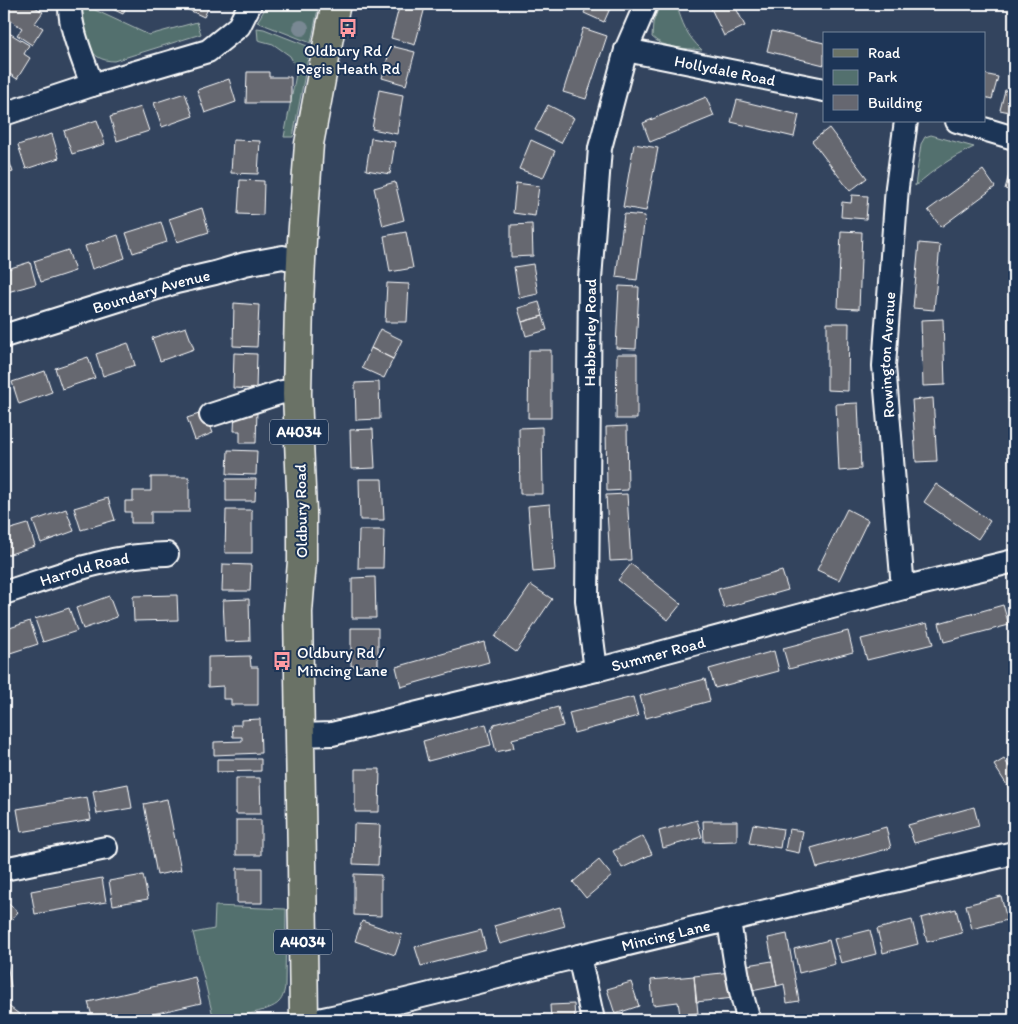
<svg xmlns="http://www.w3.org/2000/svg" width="1018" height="1024" font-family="Itim,sans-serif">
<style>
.green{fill:#53706e;stroke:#a9b8b6}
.building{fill:#666770;stroke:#fff}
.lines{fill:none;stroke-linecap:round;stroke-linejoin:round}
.minor-casing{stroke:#fff;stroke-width:26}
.major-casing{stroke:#fff;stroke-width:31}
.minor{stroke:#1d3557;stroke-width:22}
.major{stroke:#6a7266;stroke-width:28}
.tree{fill:#798893}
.labels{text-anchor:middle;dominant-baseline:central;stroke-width:4;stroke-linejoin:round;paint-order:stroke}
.shield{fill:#1d3557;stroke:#bbc2cd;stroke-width:1}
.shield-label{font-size:15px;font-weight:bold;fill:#fff}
.poi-label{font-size:16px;fill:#fff;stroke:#1d3557}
.street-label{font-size:16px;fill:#fff;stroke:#1d3557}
</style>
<rect width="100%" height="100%" fill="#33445e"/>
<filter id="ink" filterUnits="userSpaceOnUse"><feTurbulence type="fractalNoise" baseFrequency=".02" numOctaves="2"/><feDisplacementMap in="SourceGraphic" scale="10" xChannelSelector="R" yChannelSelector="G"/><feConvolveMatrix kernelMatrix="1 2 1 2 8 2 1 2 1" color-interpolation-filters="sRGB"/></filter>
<g filter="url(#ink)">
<path class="green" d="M82 4 149 35 197 22 201 34 114 61C109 61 103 60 98 57 85 49 80 19 82 4Z
M268 4H319L311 43 257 22Z
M660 4H676C683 24 686 35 702 50 685 48 664 49 652 37L653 23Z
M257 28 264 29 310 47 293 137H284L297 69 290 56 283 51 273 44 258 40Z
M931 135 974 147C950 158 935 169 915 186L921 144 925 137Z
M215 906 286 909 285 987C284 992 283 998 279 1002 271 1012 228 1018 214 1020L193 933 214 929Z"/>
<path class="building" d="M9 4H30L43 12 35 23 43 28 32 45 17 35 22 28 4 16V12Z
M102 4H127L123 14Z
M176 4H210L204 17Z
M400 4H411L425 7 415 45 391 38Z
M588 4H612L604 22 584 13Z
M709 4H734L745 26 724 36Z
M583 28 607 36 586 99 563 92Z
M4 30 29 45 24 54 30 58 17 79 4 70V59L5 57 4 56Z
M772 31 824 43V65L767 51Z
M391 46 415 52 406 85 382 78Z
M247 72H269V77H291V103H246Z
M984 74 998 77 992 99 984 97Z
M229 79 236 102 205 113 197 90Z
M379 90 403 95 397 134 372 129Z
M1005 90 1014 92V113L1000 110Z
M185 93 193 116 162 127 154 103Z
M706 97 714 116 650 142 643 123Z
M737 100 799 115 794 137 731 122Z
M548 105 574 118 561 143 535 130Z
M141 107 149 131 117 141 110 117Z
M97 120 105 144 72 154 64 131Z
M829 128 867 178 850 191 812 141Z
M52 134 59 158 26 169 18 145Z
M371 138 395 142 390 174 366 170Z
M233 140 260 141 258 174 231 173Z
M531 140 555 151 543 178 519 169Z
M634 144 658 148 646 211 623 207Z
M4 149H5L13 172 4 175Z
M983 170 995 187 941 227 928 210Z
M1010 171 1014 172V192L1005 189Z
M240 180 264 181 263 215 238 214Z
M395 182 404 220 383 226 374 188Z
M516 183 539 186 535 216 513 213Z
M852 195 868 196 866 219 841 217 842 202 851 203Z
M202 208 209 232 177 242 169 219Z
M624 214 645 216 637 280 616 277Z
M161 222 167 242 133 253 126 233Z
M532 224 533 256 511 257V225Z
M841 231 862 232 859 309 838 308Z
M406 232 413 268 390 272 384 236Z
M118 235 125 258 92 269 85 246Z
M919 243 940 245 934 310 913 308Z
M68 250 75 271 41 282 34 261Z
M30 262 36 284 4 293V270Z
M533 264 538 294 519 298 514 267Z
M387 283 409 284 407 322H385Z
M619 286 639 287 636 349 616 348Z
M539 302 543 316 522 322 518 308Z
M234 303 259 305 257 347 233 346Z
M543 316 547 330 526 336 522 322Z
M943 319 945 385 923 386 921 320Z
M827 323H849L848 391 827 390Z
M186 327 194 349 160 361 152 338Z
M380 329 402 340 393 359 371 348Z
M128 343 135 365 103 376 96 354Z
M371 348 393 359 384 378 362 368Z
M529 350H551V418H528Z
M234 353 257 354 256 389 233 388Z
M617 354H637V419H616Z
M88 357 95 378 62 389 55 368Z
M45 371 52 392 19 404 12 382Z
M379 382 380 419 356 420 355 383Z
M4 390 9 406 4 407Z
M933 398 937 461 916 462 912 400Z
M858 403 861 469 839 471 836 404Z
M235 410 257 411 256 443H240V431H234Z
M205 412 213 433 195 440 187 418Z
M627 426 628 490 607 491 606 427Z
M542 427 543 494H520L519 428Z
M373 429 375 468 351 469 350 430Z
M228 450 257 451 256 475 227 474Z
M151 477H189V512H151V523H131V512H125V501H133V491H151Z
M226 479H256L255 501H226Z
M359 479H382L384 520H360Z
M936 484 990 521 978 539 924 502Z
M627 494 631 560 610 561 606 495Z
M108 498 115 520 81 530 74 508Z
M550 504 555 570 533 572 528 506Z
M66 509 74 531 41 543 33 521Z
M847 509 868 520 839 580 817 570Z
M226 510H252V553H225Z
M28 524 35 546 4 556V531Z
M359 530H384L383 568H358Z
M223 564 251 565 250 591H222Z
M631 564 681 604 668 620 618 580Z
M782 571 788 590 724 608 718 589Z
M375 577 376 618H352V578Z
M531 585 552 599 516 652 495 637Z
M177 595 178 620 134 621 133 596Z
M109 596 117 617 83 629 76 608Z
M249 599 250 641 225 642 223 600Z
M1003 605 1009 625 944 642 939 623Z
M69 608 77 631 43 642 35 619Z
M30 621 38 644 4 655V630Z
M927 623 933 644 867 660 861 639Z
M351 628H378V666H351Z
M848 631 853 652 789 669 783 648Z
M484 642 489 662 401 687 396 667Z
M774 651 779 671 715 688 709 669Z
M250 656 251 667H258V705H231V699H223V686L208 687V657Z
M705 679 710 701 646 718 640 696Z
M633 697 638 716 574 733 569 713Z
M558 707 563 726 512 739 514 748 496 752 491 731 494 724Z
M260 719 261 753 214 755V742L242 741V737H233L232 725H241V720Z
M486 724 491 745 428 761 423 741Z
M217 759H261V771L217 772Z
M1004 759 1013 772H1014V796L994 765Z
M355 769H380L379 812H355Z
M236 778H260L261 814H236Z
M128 784 132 808 97 814 93 791Z
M87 797 91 820 21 832 17 809Z
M167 799 181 870 157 875 144 804Z
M974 807 979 826 914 843 908 825Z
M236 820H261V855H236Z
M697 820 702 837 663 848 659 831Z
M703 821H737V841L704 842Z
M354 824 380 825 378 865 353 864Z
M753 824 783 829 780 848 749 843Z
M886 827 891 848 817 868 811 848Z
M789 829 803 831 799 853 785 850Z
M643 836 652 854 622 868 613 851Z
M599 860 612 876 586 898 573 882Z
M237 868H262V903H237Z
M354 874 381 875V916L354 915Z
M143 875 148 899 113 905 109 881Z
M102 878 106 902 35 914 31 891Z
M1014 895V917L1009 896Z
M1001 896 1007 920 972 929 966 905Z
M4 900 18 912 4 928Z
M560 907 565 926 500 944 494 926Z
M956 909 962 933 927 942 921 918Z
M912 920 918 944 883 953 877 929Z
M362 921 402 935 395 955 355 941Z
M481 930 486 949 421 966 415 947Z
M870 930 876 954 841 963 834 939Z
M787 934 799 1001 787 1003 784 984 777 986 768 938Z
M829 940 835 964 799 973 794 949Z
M4 951H5L11 987 4 988Z
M772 961 777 986 746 992 742 966Z
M731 972 734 998 696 1002 694 976Z
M694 976 698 1013 680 1015 678 1002 653 1005 651 980Z
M195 977 201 1003 127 1020H93L88 1002Z
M631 982 639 1006 615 1014 607 989Z
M574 1004 575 1020H551L550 1005Z
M7 1005 27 1020H4V1009Z
M543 1014 545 1020H519Z"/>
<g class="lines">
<g class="minor-casing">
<g id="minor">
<path d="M70 4C69 28 84 61 92 85"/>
<path id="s1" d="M626 50 824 90"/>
<path d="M4 114 92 85 208 51 239 26 250 4"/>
<path d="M957 121 1014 138"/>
<path id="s2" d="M4 336 176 282 215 273 245 264 283 257 301 262"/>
<path d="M211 415 282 392 297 394"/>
<path id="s3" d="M903 588 884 366 897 187 906 121"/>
<path id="s4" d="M4 593C56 576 111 554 167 554"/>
<path id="s5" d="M596 670 587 600 590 279 600 148 626 50 646 4"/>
<path id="s6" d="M300 735 332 734 406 716 596 670 903 588 1014 561"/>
<path d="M4 869 106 848"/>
<path d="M729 920C734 954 738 987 749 1020"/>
<path d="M579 956 593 1020"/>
<path id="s7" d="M318 1020C406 1002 492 978 579 956 724 920 869 887 1014 853"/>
</g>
</g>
<g class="major-casing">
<path id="major" d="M304 1020 302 864 298 612 302 561V512L297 394 299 304 302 240 309 144 331 26 336 4"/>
</g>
<use href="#minor" class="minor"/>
<use href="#major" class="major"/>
</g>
<circle class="tree" cx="301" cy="28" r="8"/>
</g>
<defs>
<g id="bus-bare" transform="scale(1.5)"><path d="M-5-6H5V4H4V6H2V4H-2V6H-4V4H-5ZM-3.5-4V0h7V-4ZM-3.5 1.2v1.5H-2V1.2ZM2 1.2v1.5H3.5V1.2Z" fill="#ff9aa2" stroke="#1d3557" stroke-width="2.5" paint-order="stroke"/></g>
</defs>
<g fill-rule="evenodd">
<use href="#bus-bare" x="348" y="28"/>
<use href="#bus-bare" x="282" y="661"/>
</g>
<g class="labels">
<g class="shield">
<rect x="270" y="419.5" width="58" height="25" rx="4"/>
<rect x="274" y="929.5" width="58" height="25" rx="4"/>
</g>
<g class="shield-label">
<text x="299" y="432">A4034</text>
<text x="303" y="942">A4034</text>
</g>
<g class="poi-label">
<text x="348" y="50">Oldbury Rd /<tspan x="348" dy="18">Regis Heath Rd</tspan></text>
<text x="297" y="652" text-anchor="start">Oldbury Rd /<tspan x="297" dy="18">Mincing Lane</tspan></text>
</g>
<g class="street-label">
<text stroke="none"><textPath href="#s1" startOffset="101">Hollydale Road</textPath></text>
<text stroke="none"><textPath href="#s2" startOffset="154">Boundary Avenue</textPath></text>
<text stroke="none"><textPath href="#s5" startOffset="338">Habberley Road</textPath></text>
<text stroke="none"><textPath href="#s3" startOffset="234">Rowington Avenue</textPath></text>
<text transform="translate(301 511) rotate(-91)">Oldbury Road</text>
<text stroke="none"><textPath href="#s4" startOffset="84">Harrold Road</textPath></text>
<text stroke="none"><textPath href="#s6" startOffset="368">Summer Road</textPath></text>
<text stroke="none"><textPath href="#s7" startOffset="358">Mincing Lane</textPath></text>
</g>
</g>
<rect width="1018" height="1024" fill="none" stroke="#1d3557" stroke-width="20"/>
<rect x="10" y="10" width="998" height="1004" fill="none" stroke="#fff" stroke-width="2" filter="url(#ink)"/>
<rect x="823" y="32" width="162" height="90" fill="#1d3557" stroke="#77869a"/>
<rect x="833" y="49" width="25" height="8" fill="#6a7266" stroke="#77869a"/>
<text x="868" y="58" font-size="15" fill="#ffffff">Road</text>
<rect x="833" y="70" width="25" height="15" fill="#53706e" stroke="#77869a"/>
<text x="868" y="82" font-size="15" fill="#ffffff">Park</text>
<rect x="833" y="95" width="25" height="15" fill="#666770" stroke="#77869a"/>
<text x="868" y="108" font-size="15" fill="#ffffff">Building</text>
</svg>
